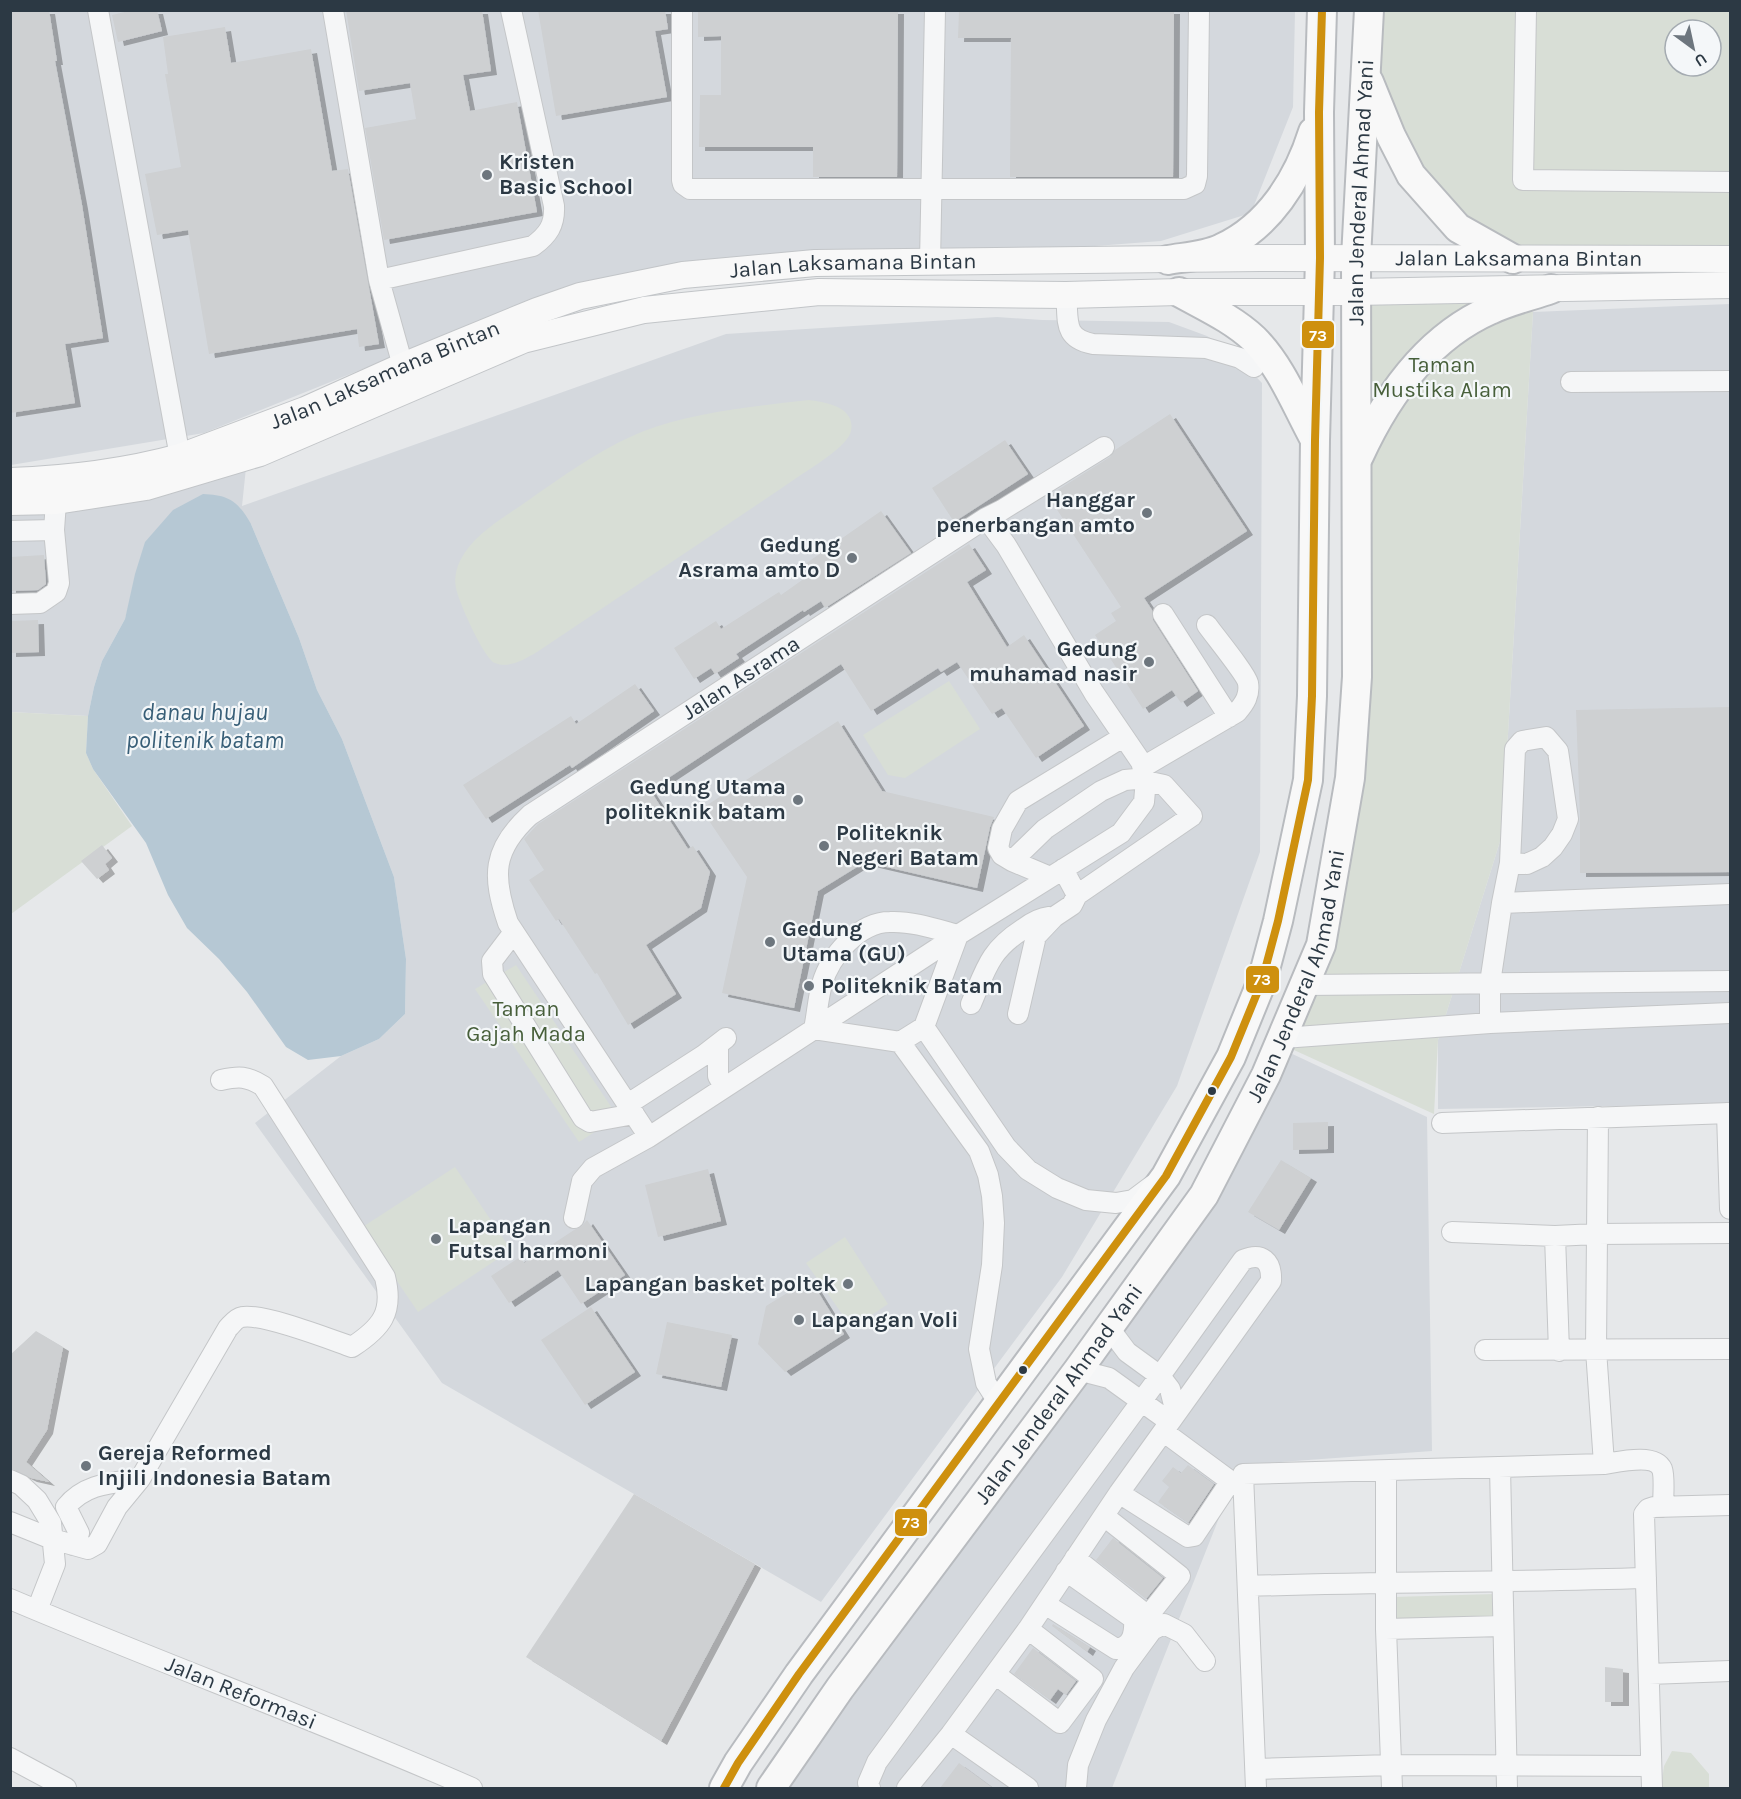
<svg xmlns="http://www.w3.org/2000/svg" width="1741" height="1799" font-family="Karla,sans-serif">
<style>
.built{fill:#d4d8dd}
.green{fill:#d8ded6;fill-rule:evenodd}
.water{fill:#b6c8d4}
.building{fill:#ced0d2;filter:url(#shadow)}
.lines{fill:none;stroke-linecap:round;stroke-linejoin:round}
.minor-casing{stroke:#c4c6c8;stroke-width:22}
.major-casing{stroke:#c2c5c8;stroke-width:28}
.highway-casing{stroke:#b8bbbf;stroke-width:32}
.minor{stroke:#f5f6f7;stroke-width:20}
.major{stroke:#f8f8f8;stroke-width:26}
.highway{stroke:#f8f8f8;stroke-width:28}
.bus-1-casing{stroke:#f4f7f9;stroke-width:12}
.bus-1{stroke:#ce900e;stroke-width:8}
.poi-dot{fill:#6d767e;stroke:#f4f7f9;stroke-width:2}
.bus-dot{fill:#2c3944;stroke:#f4f7f9;stroke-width:2}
.labels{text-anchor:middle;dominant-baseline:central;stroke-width:4.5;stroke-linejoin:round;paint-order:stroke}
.poi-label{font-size:22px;font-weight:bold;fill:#2c3944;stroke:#f4f7f9;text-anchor:start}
.street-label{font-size:22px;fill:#2c3944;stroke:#f4f7f9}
.park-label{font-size:22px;fill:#475f3a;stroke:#f4f7f9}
.water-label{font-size:24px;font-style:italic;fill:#375e77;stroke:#f4f7f9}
.line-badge{stroke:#f4f7f9;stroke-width:2}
.badge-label{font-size:16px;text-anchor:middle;font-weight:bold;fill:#fff}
</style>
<defs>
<filter id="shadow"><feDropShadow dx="6" dy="4" stdDeviation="0" flood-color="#0004"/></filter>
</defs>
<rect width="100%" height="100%" fill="#e6e8ea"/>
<path class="built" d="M11 11H1295L1293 107 1251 213 1161 241 569 286 204 433 11 465Z
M1730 304V1104L1438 1109V1040L1502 835 1533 312Z
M997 317 1042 320 1169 322 1207 336 1232 352 1262 383 1260 852 1177 1086 1062 1277 821 1602 442 1383 255 1123 341 1056 379 1039 405 1014 406 959 394 877 342 739 317 690 299 638 251 524 129 605 125 619 102 661 94 687 88 716 11 712 10 499 249 439 242 506 726 334Z
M1286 1051 1427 1117 1432 1451 1240 1465 1112 1788H781Z"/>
<path class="green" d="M1365 11H1730V249H1521L1491 238 1399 163ZM1675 30H1711V66H1675Z
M1481 290 1533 312 1502 835 1438 1040 1434 1114 1283 1045 1337 854 1355 292Z
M809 400C825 402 856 407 851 431 848 447 806 471 792 481 708 538 622 595 537 652 525 659 509 669 495 663 484 659 458 600 456 588 454 579 456 569 460 561 473 535 500 520 523 504 562 477 599 449 644 431 692 412 757 406 809 400Z
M949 681 980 729 905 778 888 775 863 735Z
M10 712 88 716 86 753 93 769 132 826 11 914Z
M516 965 618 1117 579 1142 475 989Z
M455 1167 511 1250 418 1312 361 1228Z
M845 1237 888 1304 852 1328 806 1263Z
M1495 1594 1496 1617 1394 1620 1393 1597Z
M1672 1751 1691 1753 1709 1774V1788H1661L1664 1766Z"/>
<path class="water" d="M203 494C229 495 238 501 251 524L299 638 317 690 342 739 394 877 406 959 405 1014 379 1039 341 1056 308 1060 286 1047 247 992 219 959 187 928 168 895 146 843 93 769 86 753 88 716 94 687 102 661 125 619 135 574 145 542 173 510Z"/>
<path class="building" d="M10 10H49L57 61H55L82 205 103 338 65 344 75 403 10 413Z
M133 10H157L162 31 118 42 112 15Z
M346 10H482L491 71 463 75 470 111 517 102 537 212 384 240 365 128 416 119 410 83 359 91Z
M538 10H665L668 29 655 31 667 97 556 116Z
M698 10H898L897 177H813V147H699L700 95H721V36L698 37Z
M959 10H1174L1173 177H1010L1011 38H958Z
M225 27 231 63 311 49 332 171 348 169 379 344 359 347 357 329 209 354 188 230 157 235 145 174 181 167 165 74H168L163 37Z
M1170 414 1247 531 1144 598 1152 610 1153 620 1198 691 1181 703 1172 690 1143 709 1095 635 1116 621 1111 613 1121 607 1048 496 1110 457 1115 450Z
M1005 440 1028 474 954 522 932 488Z
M881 511 911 553 825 608 821 601 804 612 803 610 736 654 739 658 715 674 711 668 694 679 674 648 716 621 721 629 779 592 781 595 805 578 798 569Z
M969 544 986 570 967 582 1007 647 1024 635 1084 726 1036 758 1002 708 992 714 957 662 941 672 938 668 871 711 841 664 650 790 688 849 693 846 710 872 701 908 646 945 676 994 628 1025 597 973 595 974 559 919 556 921 529 880 544 870 524 839 538 824Z
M44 555 46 584 38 590 10 591V557Z
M38 620 39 652 10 653V621Z
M635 684 654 711 572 768 570 765 486 819 463 785 571 716 576 724Z
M1731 707V872L1580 873V817L1576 710Z
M838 721 882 791 994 817 990 827 977 888 865 862 818 891 794 1008 722 993 747 877 701 809Z
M102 845 112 858 105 864 109 870 97 879 81 861Z
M1328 1122V1149L1293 1150V1123Z
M1281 1160 1311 1178 1279 1230 1248 1212Z
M708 1169 721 1221 658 1237 645 1185Z
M587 1220 625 1275 581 1304 558 1270 509 1303 491 1276 520 1257 524 1263 574 1230 582 1226Z
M810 1279 844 1334 785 1372 758 1344 766 1306Z
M591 1307 635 1372 585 1405 541 1340Z
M667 1322 732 1335 721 1387 656 1374Z
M36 1331 63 1347 47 1430 26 1462 49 1482 31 1478 10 1468V1355Z
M1188 1465 1214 1484 1188 1523 1158 1502 1169 1487 1162 1481 1173 1467 1181 1473Z
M634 1494 755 1564 661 1741 526 1657Z
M1113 1538 1163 1578 1146 1599 1096 1560Z
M1053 1624 1090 1647 1087 1652 1052 1626Z
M1033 1648 1076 1681 1066 1695 1058 1689 1050 1700 1014 1674Z
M1605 1667 1623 1669V1702H1605Z
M959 1763 993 1788H940Z"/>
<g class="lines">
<g class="minor-casing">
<path id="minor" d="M98 10 180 457
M333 10 379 280 403 366
M682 10V180L683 184 690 189H1184L1195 184 1197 176 1199 10
M1526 10 1523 180 1730 182
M930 262 935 10
M379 280 533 246C548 235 555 225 554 206L511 10
M1066 295C1069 320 1062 338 1093 344L1206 348 1240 358 1254 367
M1571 382 1730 381
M10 531 54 530
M10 604 40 603 56 592 59 583 54 530 57 488
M1163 614 1229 717
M1143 767 1237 712C1245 703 1250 695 1248 683 1246 674 1214 635 1207 625
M1012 861 1045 829 1101 791 1125 780 1136 779 1164 785 1192 816 1077 895
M1050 877 1012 861 1002 855 998 848 1002 829 1018 801 1123 737
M1502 903 1510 863 1515 749 1522 741 1546 737 1558 751 1568 819 1562 834 1553 847 1542 857 1527 864 1510 863
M514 932 492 961 493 974 583 1118 590 1122 634 1114
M1304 985 1730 981
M971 1004C986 969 989 951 1023 929 1031 923 1039 918 1049 917
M1018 1014 1036 936 1054 917 1072 905 1077 895 1063 869
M1490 1023V983L1502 903 1730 894
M924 1027 1006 1147 1028 1170 1057 1188 1086 1200 1116 1203 1133 1200 1153 1185
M814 1029 900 1042 924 1027 958 935
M814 1029C817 1015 818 998 822 984 830 956 859 922 890 922 913 921 936 929 958 935
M1283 1038 1490 1023 1730 1013
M900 1042 979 1151 988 1175 992 1196 994 1223 992 1265 979 1349 986 1383 998 1402
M718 1045V1076L724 1087
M628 1104 704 1055 726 1038
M1727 1113 1730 1209
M1598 1117 1596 1350 1604 1464
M1442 1123 1730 1113
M649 1137 508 923C492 876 492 850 530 815L986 518 1002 510 1104 447
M574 1218 582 1181 593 1168 649 1137 958 935 1121 833 1144 802 1146 779 1141 762 1094 693 1006 545 986 518
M1452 1232 1555 1236 1596 1234 1730 1233
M1555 1236 1559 1351
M1485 1350 1730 1349
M1078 1370 1109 1378 1170 1422 1271 1281C1272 1261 1262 1252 1243 1260L1160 1376 1127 1352 1109 1328
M1500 1467 1507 1788
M1386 1472V1629L1392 1788
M10 1480 21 1485 37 1500 51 1523 55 1564 37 1610
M1119 1493 1188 1537 1194 1536 1228 1485 1229 1480 1164 1432
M10 1522 52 1539 88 1549 97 1544 117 1507 140 1479
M73 1545 79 1533 66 1507C85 1483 113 1483 140 1479L228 1328C232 1324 236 1318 242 1317 263 1313 329 1339 352 1347 381 1328 394 1313 385 1277L263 1086C247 1076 239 1076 221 1080
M1075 1558 1148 1616 1180 1576 1104 1516
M1248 1586C1381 1582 1513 1582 1646 1578
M10 1599C163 1664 320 1721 472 1788
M1045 1604 1116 1649C1132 1647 1135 1634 1134 1619L1066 1571
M1386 1629 1503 1626
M995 1674 1060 1723 1093 1679 1028 1629
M1649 1674 1730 1671
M951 1734 1028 1788
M10 1758 66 1788
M1256 1769 1392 1765 1651 1766
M870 1788 868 1783 877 1762 1160 1376 1170 1389 1174 1405 1170 1422 1119 1493 1028 1629 951 1734 907 1788
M1076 1788 1078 1765 1096 1720 1124 1668 1152 1630 1164 1624 1184 1634 1205 1661
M1256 1788 1243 1474 1604 1464C1618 1462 1655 1453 1662 1469 1665 1477 1663 1498 1663 1507
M1652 1788 1644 1514 1648 1509 1654 1507 1730 1505"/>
</g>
<g class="major-casing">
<g id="major">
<path id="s1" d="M10 481C67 479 125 472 180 457L305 410 403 366 537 311 580 296 683 275 815 263 1260 258 1730 259"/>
<path d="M10 502 56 501 146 487 260 453 523 340 644 310 819 292 1066 295 1179 292H1355L1730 285"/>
</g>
</g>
<g class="highway-casing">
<g id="highway">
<path d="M1369 82 1391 136 1411 175 1458 228 1513 259"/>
<path d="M1168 260C1185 257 1206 256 1222 248 1269 226 1298 180 1313 132"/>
<path d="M1179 292C1204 306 1233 319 1254 339 1281 366 1296 405 1314 438"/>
<path d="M1359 456C1387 395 1427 338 1490 310 1509 301 1531 296 1551 289"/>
<path d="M724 1788 738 1763 799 1674 1166 1176 1231 1057 1262 981 1278 921 1308 780 1312 696 1315 440 1320 258 1319 112 1322 10"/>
<path id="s2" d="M771 1788 840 1688 1078 1370 1204 1195 1266 1075 1321 945 1350 778 1357 677 1356 258 1369 10"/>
</g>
</g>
<use href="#minor" class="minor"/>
<use href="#major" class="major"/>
<use href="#highway" class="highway"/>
<g class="bus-1-casing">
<path id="bus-1" d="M724 1788 738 1763 799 1674 1166 1176 1231 1057 1262 981 1278 921 1308 780 1312 696 1315 440 1320 258 1319 112 1322 10"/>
</g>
<use href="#bus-1" class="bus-1"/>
</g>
<g class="poi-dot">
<circle cx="487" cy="175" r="6"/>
<circle cx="1147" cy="513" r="6"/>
<circle cx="852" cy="558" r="6"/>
<circle cx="1149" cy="662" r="6"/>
<circle cx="798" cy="800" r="6"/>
<circle cx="824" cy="846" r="6"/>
<circle cx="770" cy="942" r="6"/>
<circle cx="809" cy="986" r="6"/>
<circle cx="436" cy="1239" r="6"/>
<circle cx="848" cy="1284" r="6"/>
<circle cx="799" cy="1320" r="6"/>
<circle cx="86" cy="1466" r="6"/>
</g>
<g class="bus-dot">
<circle cx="1212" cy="1091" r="5"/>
<circle cx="1023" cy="1370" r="5"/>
</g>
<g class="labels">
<g class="poi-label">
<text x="499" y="162">Kristen<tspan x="499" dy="25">Basic School</tspan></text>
<text x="1135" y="500" text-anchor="end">Hanggar<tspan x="1135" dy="25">penerbangan amto</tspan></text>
<text x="840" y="545" text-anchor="end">Gedung<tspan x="840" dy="25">Asrama amto D</tspan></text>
<text x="1137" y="649" text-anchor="end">Gedung<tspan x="1137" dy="25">muhamad nasir</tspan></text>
<text x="786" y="787" text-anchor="end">Gedung Utama<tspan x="786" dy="25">politeknik batam</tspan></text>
<text x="836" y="833">Politeknik<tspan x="836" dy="25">Negeri Batam</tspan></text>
<text x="782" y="929">Gedung<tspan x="782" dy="25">Utama (GU)</tspan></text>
<text x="821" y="986">Politeknik Batam</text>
<text x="448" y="1226">Lapangan<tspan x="448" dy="25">Futsal harmoni</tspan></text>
<text x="836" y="1284" text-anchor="end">Lapangan basket poltek</text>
<text x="811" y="1320">Lapangan Voli</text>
<text x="98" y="1453">Gereja Reformed<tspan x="98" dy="25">Injili Indonesia Batam</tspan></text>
</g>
<g class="street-label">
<text stroke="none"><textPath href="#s2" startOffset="1766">Jalan Jenderal Ahmad Yani</textPath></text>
<text stroke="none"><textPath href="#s1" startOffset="1545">Jalan Laksamana Bintan</textPath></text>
<text stroke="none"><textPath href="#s1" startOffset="879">Jalan Laksamana Bintan</textPath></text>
<text stroke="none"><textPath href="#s1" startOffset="393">Jalan Laksamana Bintan</textPath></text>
<text transform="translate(741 678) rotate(-33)">Jalan Asrama</text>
<text stroke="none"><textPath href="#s2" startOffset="974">Jalan Jenderal Ahmad Yani</textPath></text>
<text stroke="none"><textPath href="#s2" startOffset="488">Jalan Jenderal Ahmad Yani</textPath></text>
<text transform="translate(241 1693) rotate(22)">Jalan Reformasi</text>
</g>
<g class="park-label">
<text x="1442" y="365">Taman<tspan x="1442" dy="25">Mustika Alam</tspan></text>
<text x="526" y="1009">Taman<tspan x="526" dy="25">Gajah Mada</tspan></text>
</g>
<g class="water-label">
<text x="205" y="712">danau hujau<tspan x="205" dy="28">politenik batam</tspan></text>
</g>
</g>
<g class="line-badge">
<rect x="1301" y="320" width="34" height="29" rx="6" fill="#ce900e"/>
<rect x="1245" y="965" width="35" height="29" rx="6" fill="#ce900e"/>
<rect x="894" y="1508" width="34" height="29" rx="6" fill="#ce900e"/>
</g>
<g class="badge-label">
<text x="1318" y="341">73</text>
<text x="1262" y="985">73</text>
<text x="911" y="1528">73</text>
</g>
<rect width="1741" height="1799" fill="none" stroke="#2c3944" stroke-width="24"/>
<g transform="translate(1693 48) rotate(147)"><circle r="28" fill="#f4f7f9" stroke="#a4abb1" stroke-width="1.5"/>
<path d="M0-4.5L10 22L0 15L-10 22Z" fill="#6d767e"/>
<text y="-9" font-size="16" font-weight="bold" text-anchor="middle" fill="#2c3944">U</text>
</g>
</svg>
